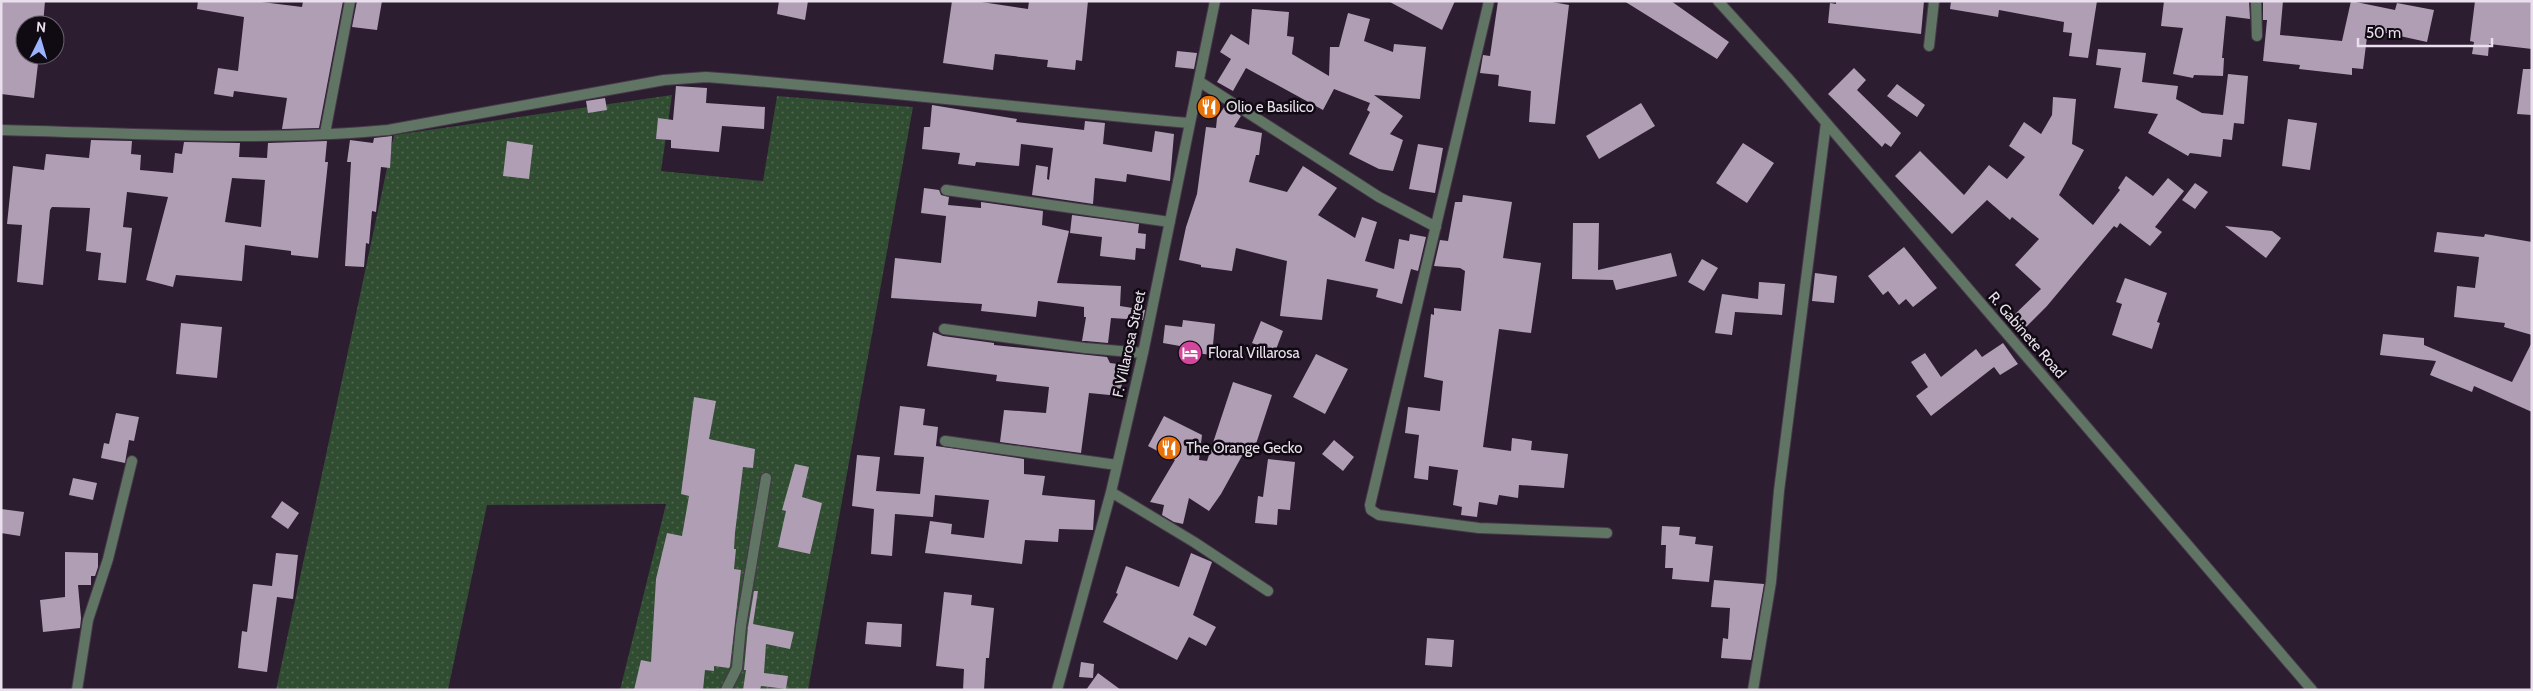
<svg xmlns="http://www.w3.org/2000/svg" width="2533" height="691" font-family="Cabin,sans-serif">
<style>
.grass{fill:url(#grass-dots)}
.building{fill:#b09eb5;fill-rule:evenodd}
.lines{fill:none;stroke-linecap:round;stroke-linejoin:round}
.minor-casing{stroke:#47384a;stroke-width:12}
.tertiary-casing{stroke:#47384a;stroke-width:12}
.minor{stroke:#617564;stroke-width:10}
.tertiary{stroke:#617564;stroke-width:10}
.labels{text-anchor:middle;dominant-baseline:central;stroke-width:5;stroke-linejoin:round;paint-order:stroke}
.poi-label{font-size:15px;fill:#eae0ed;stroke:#100a12;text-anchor:start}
.street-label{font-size:15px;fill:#eae0ed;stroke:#100a12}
</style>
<defs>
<pattern id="grass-dots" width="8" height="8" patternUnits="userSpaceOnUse" patternTransform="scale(1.25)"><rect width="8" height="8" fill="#304c31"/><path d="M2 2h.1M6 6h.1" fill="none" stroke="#4e664f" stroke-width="1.8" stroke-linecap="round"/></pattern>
</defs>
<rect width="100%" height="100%" fill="#2c1d30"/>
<path class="grass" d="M672 95 661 171 763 181 777 96 913 107 808 690H620L666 504 487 505 448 690H276L394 135Z"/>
<path class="building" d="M1 1H45L43 25H25V55H39L34 98 1 94Z
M198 1H253L302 7 303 1H343L319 128 282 129 287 98 234 91 233 97 214 94 218 68 238 71 244 17 197 9Z
M357 1H382L377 30 352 27Z
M779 1H808L805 20 777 14Z
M952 1H975L1028 9 1029 1H1088L1082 61 1076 60 1075 70 1047 67 1048 60 995 54 993 70 943 63Z
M1388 1H1455L1442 30Z
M1498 1H1547L1569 5 1555 124 1529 122 1531 91 1498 86 1499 75 1480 73 1483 55 1490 56Z
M1624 1H1671L1729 42 1717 59Z
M1836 1H1924L1921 34 1828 23 1830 3 1836 4Z
M1951 1H2097L2088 58 2069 56 2072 33 2063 32 2064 22 1999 10 1998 17 1950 9Z
M2164 1H2249L2250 19 2226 16 2222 58H2224L2223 76 2194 75 2193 78 2173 74 2183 28 2161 26Z
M2263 1H2283L2280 35 2342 41 2351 1 2395 10 2397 3 2434 10 2427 42 2368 29 2363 69 2352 68V75L2299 69 2300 65 2263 61 2267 20H2263Z
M2475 1H2532V49L2489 44 2488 56 2472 54 2474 42 2470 41Z
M1252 9 1289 12 1287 36 1294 37 1292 54 1329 76 1330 47H1339L1348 13 1370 19 1364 41 1393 52 1394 44 1426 47 1420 99 1374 95 1403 116 1390 134 1403 140 1393 171 1379 169 1349 154 1370 112 1367 110 1370 103 1334 89 1323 110 1246 68 1233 91 1217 82 1231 59 1220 52 1231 34 1249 45Z
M2098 49 2146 53 2142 82 2178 86 2176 99 2202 113 2223 115 2228 74 2248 76 2244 124 2234 123 2232 140 2223 139 2221 157 2190 153 2188 156 2148 133 2158 114 2114 108 2121 68 2096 65Z
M1177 51 1197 53 1194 69 1175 67Z
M1854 68 1866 80 1857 90 1901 133 1891 147 1885 143 1882 147 1828 94Z
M2523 69H2532V115L2517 114Z
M1897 84 1925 105 1917 117 1887 96Z
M676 86 707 88 706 103 765 107 764 129 722 126 719 152 671 148V140L656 139 658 118 673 120Z
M2053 97 2076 99 2072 144 2084 150 2059 195 2093 225 2120 190 2118 188 2126 176 2153 196 2168 178 2184 191 2155 227 2162 232 2150 246 2120 223 2117 228 2114 226 2047 306 2023 330 2011 318 2041 289 2015 265 2039 239 2012 217 2010 220 1987 200 1952 234 1895 176 1920 151 1964 195 1989 165 2007 179 2025 157 2009 146 2024 122 2041 134 2052 115Z
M605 98 607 110 588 113 586 101Z
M1641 103 1655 126 1599 159 1586 136Z
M932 105 1017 119 1016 122 1084 130 1085 121 1105 123 1103 144 1152 152 1155 131 1174 134 1170 181 1127 174 1126 182 1095 178 1093 204 1032 195 1036 165 1048 167 1047 179 1049 180 1053 148 1021 144 1019 166 976 162 975 166 958 164 960 153 922 149 924 127H930Z
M1225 106 1241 116 1234 127 1262 133 1259 155H1256L1249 182 1287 192 1303 166 1337 188 1318 215 1355 238 1362 217 1377 222 1365 261 1394 269 1399 239 1409 241 1410 234 1426 237 1418 271 1411 269 1402 304 1376 297 1378 289 1327 279 1322 320 1280 316 1287 261 1236 248 1232 271 1201 267V265L1179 260 1186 227 1197 194 1206 127 1216 128 1217 118Z
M2288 119 2317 123 2310 170 2282 166Z
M392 136 390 168 381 167 376 212 372 211 369 244 366 243 364 267 345 266 351 162H347L350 140 373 143 374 138Z
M91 140 132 141 131 154 141 155 140 170 173 173 175 153 182 154 184 142 240 143 239 157 267 158 268 143 327 141 325 162H328L318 258 291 255V251L245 245 242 281 176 275 173 287 146 280 168 197 127 192 123 227 132 228 126 283 98 280 101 253 86 251 90 208 52 207 50 210 43 285 17 282 22 225 7 224 13 166 44 170 46 154 89 158ZM232 178 265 180 261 227 225 222Z
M507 141 533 145 529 179 503 176Z
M1743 143 1774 163 1747 203 1716 183Z
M1418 144 1443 148 1435 193 1409 189Z
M2195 183 2208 192 2195 209 2182 200Z
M924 188 939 190 941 195 949 197 948 205 981 208V202L1043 211 1042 225 1069 231 1057 283 1121 286 1120 306 1145 310 1143 320 1111 318 1108 343 1086 341H1082L1086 317H1084V307L1038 301 1036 317 981 311 982 304 891 298 895 258 941 263 946 216 921 213Z
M1463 195 1512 202 1503 258 1541 263 1531 333 1499 329 1483 447 1511 451 1512 438 1532 441 1531 450 1568 454 1564 488 1519 485 1518 498 1499 495 1497 505 1479 502 1477 517 1461 515 1462 507 1453 505 1458 470 1429 466 1428 480 1414 478 1419 435 1405 433 1408 407 1440 411 1443 381 1424 377 1431 314 1434 315V308L1461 311 1465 271 1460 268 1434 266 1440 240 1448 241 1455 202H1462Z
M1072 215 1139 224 1138 233 1146 234 1145 249 1136 248 1135 260 1100 256 1102 237 1070 233Z
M1573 223H1599L1598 270 1671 253 1677 276 1616 290 1613 280 1572 279Z
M2225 226 2272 231 2281 238 2266 258Z
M2437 232 2484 237 2485 234 2532 242V335L2504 327 2505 323 2454 317 2457 286 2475 288 2479 257 2434 252Z
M1904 247 1937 288 1913 307 1906 299 1899 305 1888 291 1883 295 1868 276Z
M1702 259 1718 268 1704 291 1688 282Z
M1815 273 1837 276 1834 303 1812 301Z
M2125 278 2167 293 2157 322 2160 323 2152 349 2112 335 2122 304 2116 302Z
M1759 282 1785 284 1782 315 1735 312 1732 335 1715 333 1722 294 1758 299Z
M1183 320 1215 324 1212 355 1179 351 1180 346 1163 343 1165 325 1182 327Z
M1261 321 1283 331 1275 352 1252 343Z
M181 323 222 327 217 378 176 374Z
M933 332 943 336 994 343V345L1107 357 1110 363 1125 365 1120 396 1089 393 1081 453 1000 442 1004 410 1046 413 1049 387 996 381 997 375 927 366Z
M2383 334 2424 338V345L2512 382 2532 342V412L2474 386 2472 392 2430 375 2436 361 2380 355Z
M2003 343 2018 364 2000 375 1994 367 1931 416 1916 396 1928 387 1911 362 1925 353 1941 377 1976 349 1982 357Z
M1316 354 1348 369 1325 414 1293 397Z
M1233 382 1272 395 1255 447 1248 445 1221 494 1209 511 1189 498 1183 524 1174 522 1162 515 1164 505 1150 502 1175 460 1148 446 1164 416 1202 435 1199 460 1207 461Z
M694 397 716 401 709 439 755 449 753 468 743 467 735 533 734 549H736L734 569 741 570 730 666 729 668 714 666V671L705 670 703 690H634L641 660 651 662 656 579 667 533 682 536 689 496 681 494Z
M900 406 925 409 923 425 938 427 936 446 1024 459V474L1045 476 1042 495 1095 500 1093 530 1059 529 1058 542 1025 540 1022 564 925 553 930 521 952 524 951 534 984 538 989 500 935 495 933 517 895 514 892 556 871 554 874 509 852 506 857 455 880 457 876 491 920 494 924 457 894 455Z
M116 413 139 417 134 441 129 440 125 463 101 458 104 443 109 444Z
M1334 440 1354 457 1343 471 1322 454Z
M1268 459 1295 462 1290 510 1278 509 1277 525 1255 523 1258 496 1263 497Z
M795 464 809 467 802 497 822 503 810 554 778 547 786 511 782 510Z
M73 478 97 483 93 500 69 495Z
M282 501 299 513 288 529 271 517Z
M1 509 24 512 20 536 1 533Z
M1662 526 1680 527 1679 535 1696 537 1695 544 1713 546 1709 582 1672 579 1673 568H1665L1666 545H1661Z
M65 552 98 553V567L95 576H91V585H78L81 618 80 628 43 632 40 600 65 597Z
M276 553 298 555 293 599 277 597 267 672 238 668 242 631 247 632 253 584 272 586Z
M1191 553 1212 562 1193 615 1216 627 1206 646 1189 637 1177 660 1103 622 1118 594 1116 593 1126 566 1179 587Z
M1714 580 1764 584 1751 660 1721 658 1723 638 1728 639 1730 608 1711 607Z
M754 591H758L753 624 794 632 790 649 766 644 764 673 788 676 786 689 761 686 760 690H743L746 670H744L748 627Z
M944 592 972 595 971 605 994 608 989 658H986L984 690H963L964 669 936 666Z
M867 622 902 624 901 647 865 644Z
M1427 638 1454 640 1452 667 1425 665Z
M1081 662 1094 664 1093 678 1079 677Z
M1098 673 1121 690H1086Z"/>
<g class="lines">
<g class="minor-casing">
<path id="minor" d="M1489 1 1370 505 1371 510 1379 515 1479 528 1607 533
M2256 1 2257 36
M1929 46 1934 1
M1200 82 1379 197 1436 227
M1 130C130 133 260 142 388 130L664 80 706 77C868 89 1028 109 1189 123
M325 133 350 1
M946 190 1170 222
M944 329 1085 348 1143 353
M945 441 1117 465
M1111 492 1194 542 1268 591
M77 690 88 620 108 559 132 461
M726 690 737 668 741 626 766 478
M1057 690 1111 492 1143 353 1215 1
M1753 690 1771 582 1779 491 1826 123"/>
</g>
<g class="tertiary-casing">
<path id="tertiary" d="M1718 1 1787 77 2312 690"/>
</g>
<use href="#minor" class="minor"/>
<use href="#tertiary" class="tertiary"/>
</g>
<defs>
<g id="restaurant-disc" transform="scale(1.25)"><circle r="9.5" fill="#e8710a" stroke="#100a12"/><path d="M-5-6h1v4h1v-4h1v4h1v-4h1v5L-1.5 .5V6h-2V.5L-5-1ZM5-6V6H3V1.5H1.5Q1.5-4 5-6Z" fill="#fff"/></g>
<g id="hotel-disc" transform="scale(1.25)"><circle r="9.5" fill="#d1479c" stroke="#100a12"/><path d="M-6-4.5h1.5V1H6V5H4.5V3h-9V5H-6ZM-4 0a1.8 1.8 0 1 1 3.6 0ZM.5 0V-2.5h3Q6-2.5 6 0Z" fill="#fff"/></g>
</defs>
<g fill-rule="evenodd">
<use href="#restaurant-disc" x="1209" y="107"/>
<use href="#hotel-disc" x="1190" y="353"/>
<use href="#restaurant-disc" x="1169" y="448"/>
</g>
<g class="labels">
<g class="poi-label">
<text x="1226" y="107">Olio e Basilico</text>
<text x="1208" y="353">Floral Villarosa</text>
<text x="1186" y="448">The Orange Gecko</text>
</g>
<g class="street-label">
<text transform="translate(2027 335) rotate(49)">R. Gabinete Road</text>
<text transform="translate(1129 344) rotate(-78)">F. Villarosa Street</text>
</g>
</g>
<rect width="2533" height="691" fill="none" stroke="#eae0ed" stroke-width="5"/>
<g transform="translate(40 40) rotate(5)"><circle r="24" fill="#100a12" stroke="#67606a"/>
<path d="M0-4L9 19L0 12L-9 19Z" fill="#9cb4fd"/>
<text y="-8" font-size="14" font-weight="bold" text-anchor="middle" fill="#eae0ed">N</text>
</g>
<path d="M2358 38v8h134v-8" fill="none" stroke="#eae0ed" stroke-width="2.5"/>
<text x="2366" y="38" font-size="15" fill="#eae0ed" stroke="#100a12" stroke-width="4" paint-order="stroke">50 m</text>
</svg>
